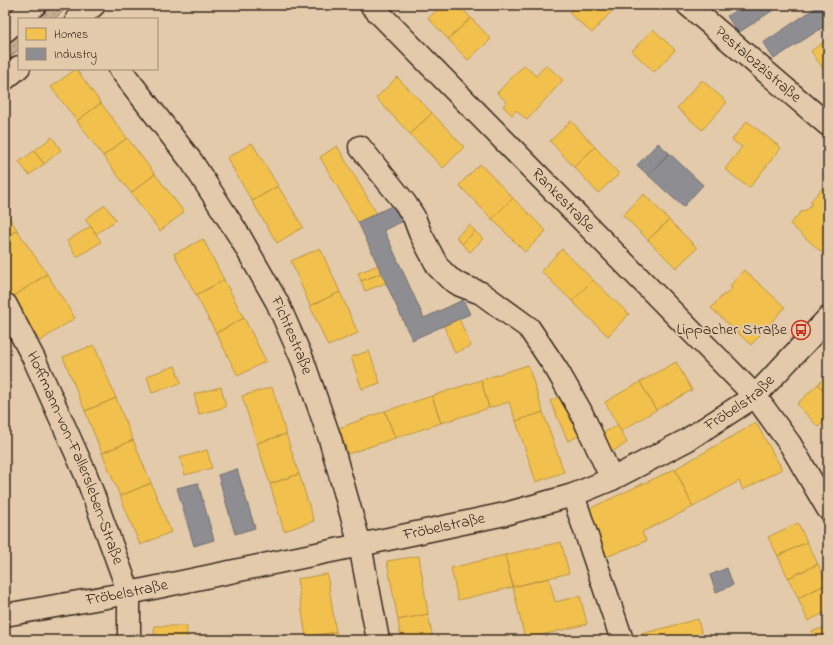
<svg xmlns="http://www.w3.org/2000/svg" width="833" height="645" font-family="'Indie Flower',sans-serif">
<style>
.grass{fill:url(#grass-dots);stroke:#806c58}
.homes{fill:#f2c14e;stroke:#bb9440}
.industry{fill:#8d8d92;stroke:#746f6f}
.lines{fill:none;stroke-linecap:round;stroke-linejoin:round}
.minor-casing{stroke:#3b2a1e;stroke-width:25}
.major-casing{stroke:#3b2a1e;stroke-width:25}
.minor{stroke:#e2caab;stroke-width:22}
.major{stroke:#e2caab;stroke-width:22}
.labels{text-anchor:middle;dominant-baseline:central;stroke-width:4;stroke-linejoin:round;paint-order:stroke}
.street-label{font-size:16px;fill:#3b2a1e;stroke:#e2caab}
.poi-label{font-size:16px;fill:#3b2a1e;stroke:#e2caab;text-anchor:end}
</style>
<defs>
<pattern id="grass-dots" width="8" height="8" patternUnits="userSpaceOnUse"><rect width="8" height="8" fill="#c4ad91"/><path d="M2 2h.1M6 6h.1" fill="none" stroke="#a08d76" stroke-width="1.8" stroke-linecap="round"/></pattern>
</defs>
<rect width="100%" height="100%" fill="#e2caab"/>
<filter id="ink" filterUnits="userSpaceOnUse"><feTurbulence type="fractalNoise" baseFrequency=".025" numOctaves="2"/><feDisplacementMap in="SourceGraphic" scale="8" xChannelSelector="R" yChannelSelector="G"/><feConvolveMatrix kernelMatrix="1 2 1 2 8 2 1 2 1" color-interpolation-filters="sRGB"/></filter>
<g filter="url(#ink)">
<path class="grass" d="M45 5H70L54 19H30Z
M19 28V49L5 61V41Z"/>
<path class="homes" d="M443 5H459L471 18 448 39 428 18Z
M576 5H617L592 33 569 13Z
M471 18 491 39 468 60 448 39Z
M653 29 675 50 654 72 632 51Z
M828 39V76L811 51Z
M524 65 536 76 546 65 563 80 527 120 516 110 512 115 503 106 507 102 497 93Z
M76 69 101 103 77 121 51 87Z
M397 77 432 113 410 134 376 98Z
M702 80 727 102 702 130 677 108Z
M101 103 127 138 103 156 77 121Z
M432 113 464 147 443 168 410 134Z
M571 121 595 147 574 167 550 141Z
M747 121 781 148 749 188 725 169 742 147 732 140Z
M52 137 61 150 44 164 34 151Z
M127 138 155 174 131 193 103 156Z
M252 143 278 186 252 201 227 158Z
M337 146 377 214 358 222 320 157Z
M595 147 619 174 598 193 574 167Z
M34 151 44 164 29 175 19 162Z
M480 164 513 198 492 219 459 185Z
M155 174 184 212 160 231 131 193Z
M278 186 303 227 277 243 252 201Z
M824 186 828 190V258L790 224 803 210 805 211 812 204 810 202Z
M644 194 669 220 648 240 623 215Z
M513 198 546 231 525 252 492 219Z
M105 205 116 220 96 234 85 219Z
M5 211 17 230 5 238Z
M669 220 697 248 676 268 648 240Z
M469 225 475 231 462 244 456 237Z
M91 226 101 242 77 257 67 241Z
M17 230 47 274 11 298 5 289V238Z
M475 231 483 239 470 252 462 244Z
M203 239 224 280 196 295 174 254Z
M320 248 340 292 310 306 291 261Z
M562 249 593 280 572 301 541 271Z
M379 265 382 273 361 281 358 273Z
M744 270 785 307 751 345 711 308 724 294 725 295 732 288 730 286Z
M382 273 386 283 365 291 361 281Z
M47 274 75 318 40 341 11 298Z
M224 280 244 318 216 333 196 295Z
M593 280 629 314 608 336 572 301Z
M340 292 358 333 328 346 310 306Z
M244 318 266 361 238 376 216 333Z
M459 319 471 346 455 353 444 326Z
M94 345 116 398 85 411 63 357Z
M369 351 380 383 362 389 351 357Z
M676 362 692 390 656 410 640 382Z
M528 365 543 412 516 421 509 402 489 408 481 380Z
M175 366 181 383 152 393 147 376Z
M828 375V395L818 384Z
M481 380 489 408 441 423 432 396Z
M640 382 656 410 621 431 605 402Z
M818 384 828 395V418L818 427 797 404Z
M221 387 226 407 199 414 194 394Z
M272 387 286 434 257 443 242 396Z
M565 394 583 434 568 441 550 401Z
M432 396 441 423 395 438 385 411Z
M116 398 133 440 102 453 85 411Z
M385 411 395 438 348 454 339 428Z
M543 412 564 472 536 482 516 421Z
M756 423 782 469 743 490 739 481 693 507 675 469Z
M618 425 627 443 611 452 601 434Z
M286 434 299 474 270 484 257 443Z
M133 440 151 483 120 496 102 453Z
M207 450 212 468 185 475 180 458Z
M675 469 693 507 642 532 646 541 601 559 582 512Z
M299 474 314 521 284 531 270 484Z
M151 483 171 532 140 545 120 496Z
M798 523 807 542 778 556 768 537Z
M561 542 569 573 513 587 505 555Z
M807 542 818 564 788 578 778 556Z
M505 555 513 587 458 600 451 568Z
M419 556 428 614 398 620 387 561Z
M818 564 827 584 798 598 788 578Z
M327 574 336 632 306 637 297 579Z
M549 578 555 602 580 596 587 624 525 639 513 587Z
M827 584 828 611 808 621 798 598Z
M428 614 433 640H401L398 620Z
M698 619 703 640H631L630 637Z
M154 626H187V640H155Z
M828 627V640H814L812 631Z
M336 632 338 640H306V637Z"/>
<path class="industry" d="M744 5H781L738 33 727 16Z
M820 5H823L828 13V24L774 59 763 43Z
M658 143 669 153 648 175 637 165Z
M669 153 703 185 683 207 648 175Z
M396 204 404 221 384 230 424 318 463 300 470 314 412 340 358 222Z
M237 469 255 528 235 534 218 475Z
M198 483 214 540 194 546 177 488Z
M727 568 733 585 716 592 710 575Z"/>
<g class="lines">
<g class="minor-casing">
<g id="minor">
<path id="s1" d="M371 5 755 396 790 444 828 509"/>
<path id="s2" d="M688 5 828 125"/>
<path id="s3" d="M120 69 192 162 240 237 277 302 303 361 330 439 360 545 378 640"/>
<path d="M360 147 405 203 414 217 420 233 438 267 449 278 460 285 481 293 529 328 557 370 580 410 612 479"/>
<path id="s4" d="M6 305 35 361 86 475 129 593V640"/>
<path d="M573 495 622 640"/>
<path id="s5" d="M5 615 129 593 360 545 505 514 573 495 612 479 687 440 755 396 828 318"/>
</g>
</g>
<g class="major-casing">
<path id="major" d="M77 19 94 5
M5 31 35 5
M5 79 19 67"/>
</g>
<use href="#minor" class="minor"/>
<use href="#major" class="major"/>
</g>
</g>
<defs>
<g id="bus-ring" transform="scale(1)"><circle r="9.5" fill="#e2caab" stroke="#c8321e" stroke-width="1.5"/><path d="M-5-6H5V4H4V6H2V4H-2V6H-4V4H-5ZM-3.5-4V0h7V-4ZM-3.5 1.2v1.5H-2V1.2ZM2 1.2v1.5H3.5V1.2Z" fill="#c8321e"/></g>
</defs>
<g fill-rule="evenodd">
<use href="#bus-ring" x="801" y="330"/>
</g>
<g class="labels">
<g class="street-label">
<text stroke="none"><textPath href="#s2" startOffset="92">Pestalozzistraße</textPath></text>
<text stroke="none"><textPath href="#s1" startOffset="274">Rankestraße</textPath></text>
<text stroke="none"><textPath href="#s3" startOffset="318">Fichtestraße</textPath></text>
<text stroke="none"><textPath href="#s5" startOffset="772">Fröbelstraße</textPath></text>
<text stroke="none"><textPath href="#s4" startOffset="168">Hoffmann-von-Fallersleben-Straße</textPath></text>
<text stroke="none"><textPath href="#s5" startOffset="448">Fröbelstraße</textPath></text>
<text stroke="none"><textPath href="#s5" startOffset="124">Fröbelstraße</textPath></text>
</g>
<g class="poi-label">
<text x="787" y="330">Lippacher Straße</text>
</g>
</g>
<rect width="833" height="645" fill="none" stroke="#e2caab" stroke-width="20"/>
<rect x="10" y="10" width="813" height="625" fill="none" stroke="#3b2a1e" stroke-width="1.5" filter="url(#ink)"/>
<rect x="18" y="18" width="140" height="52" fill="#e2caab" stroke="#9f8a73"/>
<rect x="26" y="28" width="20" height="12" fill="#f2c14e" stroke="#9f8a73"/>
<text x="54" y="38" font-size="12" fill="#3b2a1e">Homes</text>
<rect x="26" y="48" width="20" height="12" fill="#8d8d92" stroke="#9f8a73"/>
<text x="54" y="58" font-size="12" fill="#3b2a1e">Industry</text>
</svg>
